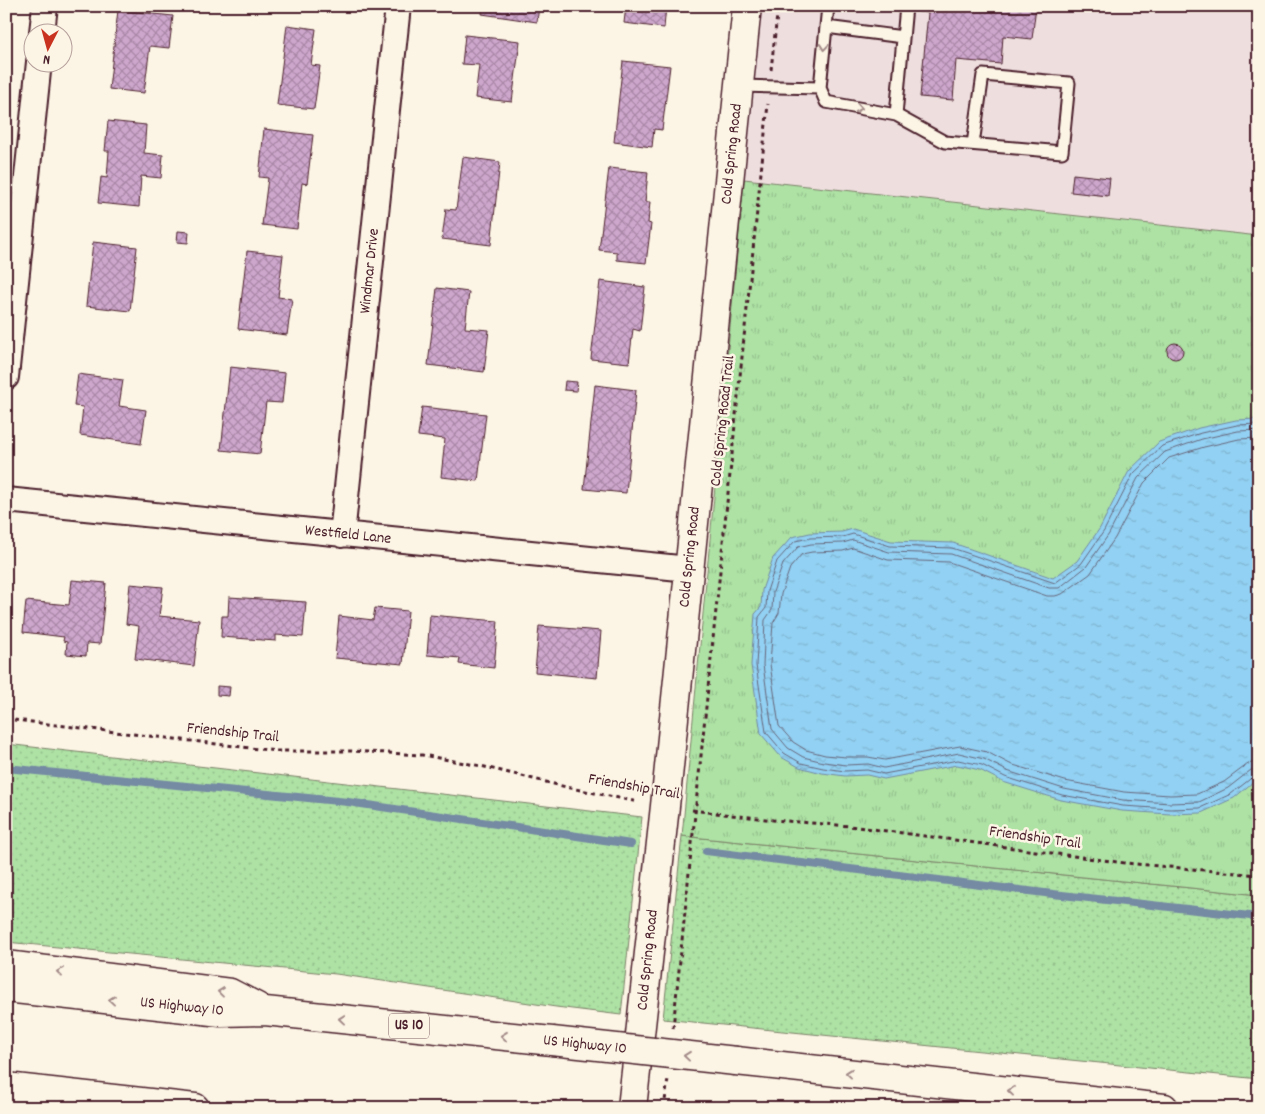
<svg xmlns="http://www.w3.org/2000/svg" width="1265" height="1114" font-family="Dekko,sans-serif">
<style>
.built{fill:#eedede}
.grass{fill:url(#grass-dots);stroke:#7c8068}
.park{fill:url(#park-tufts);stroke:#7c8068}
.water{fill:url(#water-ripples);stroke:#758aa3}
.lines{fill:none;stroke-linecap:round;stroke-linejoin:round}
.shore{stroke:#67667b;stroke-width:1}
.stream{stroke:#758aa3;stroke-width:8}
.building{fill:url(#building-cross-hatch);stroke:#4a1f2b}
.lane-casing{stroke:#4a1f2b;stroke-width:15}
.street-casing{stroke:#4a1f2b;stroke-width:28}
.secondary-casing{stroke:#4a1f2b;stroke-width:31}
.highway-casing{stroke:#4a1f2b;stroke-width:31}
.path{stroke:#4a1f2b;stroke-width:3;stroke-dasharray:4 4;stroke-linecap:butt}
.lane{stroke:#fcf5e5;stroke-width:11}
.street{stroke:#fcf5e5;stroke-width:24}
.secondary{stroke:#fcf5e5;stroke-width:28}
.highway{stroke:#fcf5e5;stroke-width:28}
.highway-bridge-casing{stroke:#4a1f2b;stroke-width:31;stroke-linecap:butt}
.highway-bridge{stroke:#fcf5e5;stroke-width:28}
.oneway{stroke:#a38a88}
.labels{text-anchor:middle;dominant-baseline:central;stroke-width:5;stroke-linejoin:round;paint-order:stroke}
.shield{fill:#fcf5e5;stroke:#7f5f63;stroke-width:1}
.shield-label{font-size:15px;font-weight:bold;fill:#4a1f2b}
.street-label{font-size:16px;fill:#4a1f2b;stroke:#fcf5e5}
</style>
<defs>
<pattern id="grass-dots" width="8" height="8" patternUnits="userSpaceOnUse" patternTransform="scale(1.25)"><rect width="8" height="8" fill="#ade2a4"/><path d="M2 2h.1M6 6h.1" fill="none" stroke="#96c18d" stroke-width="1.8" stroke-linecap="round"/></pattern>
<pattern id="park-tufts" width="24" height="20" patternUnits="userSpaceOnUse" patternTransform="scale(1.25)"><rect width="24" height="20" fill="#ade2a4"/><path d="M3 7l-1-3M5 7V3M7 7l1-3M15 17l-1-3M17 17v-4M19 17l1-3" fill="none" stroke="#96c18d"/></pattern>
<pattern id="water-ripples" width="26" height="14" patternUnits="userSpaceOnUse" patternTransform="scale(1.25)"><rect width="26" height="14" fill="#92d1f3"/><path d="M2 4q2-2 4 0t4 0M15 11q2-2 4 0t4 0" fill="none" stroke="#7fb3d0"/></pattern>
<pattern id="building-cross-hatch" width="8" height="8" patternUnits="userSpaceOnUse" patternTransform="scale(1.25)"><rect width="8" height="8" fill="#cea7cd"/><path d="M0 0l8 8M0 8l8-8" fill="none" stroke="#a987a7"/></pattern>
</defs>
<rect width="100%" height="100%" fill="#fcf5e5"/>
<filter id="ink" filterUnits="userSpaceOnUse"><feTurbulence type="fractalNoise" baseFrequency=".02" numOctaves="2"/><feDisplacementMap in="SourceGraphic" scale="10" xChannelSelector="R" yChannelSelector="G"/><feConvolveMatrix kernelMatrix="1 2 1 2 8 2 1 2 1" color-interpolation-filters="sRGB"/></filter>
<g filter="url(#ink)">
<path class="built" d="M762 6H1259V236L744 179Z"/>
<path class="grass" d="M6 744 642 817 621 1015 556 1007 336 974 6 942Z
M682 836 1259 895V1079L663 1019Z"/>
<path class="park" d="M744 179 1259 236V895L682 836Z"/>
<path class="water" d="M1259 419V777L1234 798 1201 813 1170 814 1122 811 1061 800 1003 782 980 770 957 765 884 779 867 775 845 776 822 773 799 767 781 757 761 734 751 665 755 614 761 607 762 590 773 558 792 537 810 533 842 532 853 529 891 541 953 543 1053 578 1077 561 1100 528 1129 471 1159 442 1199 428 1236 420Z"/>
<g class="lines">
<path class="shore" d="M1259 424 1237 425 1201 433 1162 446 1133 474 1104 531 1081 564 1055 583 952 548 890 546 853 534 843 537 810 538 795 541 777 561 767 591 766 608 759 617 756 665 766 732 784 753 801 763 823 768 845 771 867 770 884 774 958 760 982 765 1005 777 1062 795 1123 806 1170 809 1200 808 1231 794 1254 776 1259 775
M1259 430 1238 431 1202 439 1165 452 1138 478 1109 534 1086 567 1059 588H1049L951 554 889 552 853 540 843 543 811 544 798 547 783 564 773 592 772 610 765 620 763 665 772 729 788 748 803 757 824 762 846 765 868 764 884 768 959 753 984 759 1007 771 1064 789 1123 800 1170 803 1199 802 1228 788 1251 770 1259 769
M1259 438 1239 439 1204 447 1169 458 1144 483 1115 538 1090 574 1062 594 1055 596H1047L949 562 888 560 853 548 843 551 812 552 802 554 790 568 781 594 779 613 773 623 770 664 779 726 793 742 806 750 825 755 846 757H868L885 760 960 746 987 752 1010 764 1065 781 1124 792 1170 795 1197 794 1224 782 1248 764 1259 761"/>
<path class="stream" d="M6 768 348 802 631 844
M706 851 1053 894 1259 917"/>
</g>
<path class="building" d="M483 6H539L537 22 482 14Z
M626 6H666L664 28 624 23Z
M918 6H1036L1032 39 1003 36 1001 64 956 60 953 100 920 97 928 13 918 12Z
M118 10 173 16 169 48 150 46 144 93 109 89Z
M287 25 316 29 311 65 320 66 314 109 277 105Z
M465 35 520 41 512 102 475 98 479 65 462 64Z
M623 61 670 66 662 130 654 129 652 147 614 142Z
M108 121 146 125 144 153 163 155 161 178 141 176 139 207 98 203 101 177 107 178 109 151H105Z
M264 129 313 135 307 184 302 183 297 229 262 225 268 178 259 177Z
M463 157 500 162 491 245 442 239 446 209 456 210Z
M609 168 648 172 645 202H650L648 223 651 224 646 263 617 260V252L599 250Z
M1073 174 1110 178 1108 196 1071 192Z
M178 231 189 232 188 243 177 242Z
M93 242 137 247 130 311 86 306Z
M247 251 283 255 278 297 292 299 287 335 238 329Z
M600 281 645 287 640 331 633 329 629 363 591 359Z
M437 288 469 292 465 328 489 330 484 372 428 365Z
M1167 351a8 8 0 1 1 16 0a8 8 0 1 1-16 0Z
M230 367 285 373 282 403 266 402 260 454 221 450Z
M78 374 123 380 119 406 146 410 141 444 80 435 83 407 74 406Z
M565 381 577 382 576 391 564 390Z
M595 385 636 390 626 493 584 489Z
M422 407 486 414 478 481 441 477 445 439 418 436Z
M72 580 106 583 100 644 87 643 86 656 66 654 67 642 63 641 64 637 23 632 26 601 69 605Z
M130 584 163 587 159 616 199 620 194 666 135 659 139 626 126 624Z
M229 597 306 602 303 637 276 635V641L221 637 222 616H228Z
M375 608 408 611 403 664 335 658 339 616 373 620Z
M430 615 498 621 494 668 459 664 460 658 427 655Z
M539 626 601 631 597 678 535 672Z
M217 686 230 687 229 696 217 695Z"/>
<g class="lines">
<g class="lane-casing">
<path id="lane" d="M828 6 820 88 826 102 896 115 906 6
M826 27 903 37
M739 86 820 88
M896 115 945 142 1062 152 1069 83 983 75 973 144"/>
</g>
<g class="street-casing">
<path id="street" d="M42 32 45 6
M6 377 39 62
M6 500 689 569
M342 535 398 6"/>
</g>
<g class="secondary-casing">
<path id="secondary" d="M632 1108 665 806 747 6"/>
</g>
<g class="highway-casing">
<path id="highway" d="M6 965 230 993 257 1007
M6 988 221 1012 265 1011 552 1041
M736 1061 1164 1108
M6 1087 195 1108"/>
</g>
<path class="path" d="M771 70 778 6
M6 719 276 751H351L422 755 481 766 566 787 638 802
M692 810 773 820 850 826 1125 863 1259 875
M673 1028 768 104
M664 1108 668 1079"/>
<use href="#lane" class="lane"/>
<use href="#street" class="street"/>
<use href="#secondary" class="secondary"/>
<use href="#highway" class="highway"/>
<g class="highway-bridge-casing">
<path id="highway-bridge" d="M552 1041 736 1061"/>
</g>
<use href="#highway-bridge" class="highway-bridge"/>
</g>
<defs><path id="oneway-chevron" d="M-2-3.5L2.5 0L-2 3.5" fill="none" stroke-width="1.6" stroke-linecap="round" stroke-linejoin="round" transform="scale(1.25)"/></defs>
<g class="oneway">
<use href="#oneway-chevron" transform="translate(824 47) rotate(96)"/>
<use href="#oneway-chevron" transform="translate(859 108) rotate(10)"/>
<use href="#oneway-chevron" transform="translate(60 972) rotate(-173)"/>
<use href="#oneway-chevron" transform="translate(221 992) rotate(-173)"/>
<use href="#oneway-chevron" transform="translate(112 1000) rotate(-174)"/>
<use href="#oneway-chevron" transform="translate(342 1019) rotate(-174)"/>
<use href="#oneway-chevron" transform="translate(504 1036) rotate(-174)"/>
<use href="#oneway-chevron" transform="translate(687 1056) rotate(-174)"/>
<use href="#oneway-chevron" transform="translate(849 1073) rotate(-174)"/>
<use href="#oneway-chevron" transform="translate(1011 1091) rotate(-174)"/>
</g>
</g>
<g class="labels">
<rect class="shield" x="389" y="1013.5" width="40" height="25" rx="4"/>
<g class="shield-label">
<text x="409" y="1026">US 10</text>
</g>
<g class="street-label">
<text transform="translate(732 154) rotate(-84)">Cold Spring Road</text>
<text transform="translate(370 271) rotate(-84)">Windmar Drive</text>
<text transform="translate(723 421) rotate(-84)">Cold Spring Road Trail</text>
<text transform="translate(348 535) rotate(6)">Westfield Lane</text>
<text transform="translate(690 557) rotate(-84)">Cold Spring Road</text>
<text transform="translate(233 733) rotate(6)">Friendship Trail</text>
<text transform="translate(634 787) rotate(10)">Friendship Trail</text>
<text transform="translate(1035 838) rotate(8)">Friendship Trail</text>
<text transform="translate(648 960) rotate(-84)">Cold Spring Road</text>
<text transform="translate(182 1007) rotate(6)">US Highway 10</text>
<text transform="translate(585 1045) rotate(6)">US Highway 10</text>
</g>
</g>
<rect width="1265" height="1114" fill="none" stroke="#fcf5e5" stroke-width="25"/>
<rect x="12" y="12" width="1240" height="1089" fill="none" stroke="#4a1f2b" stroke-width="2" filter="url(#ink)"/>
<g transform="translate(48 48) rotate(186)"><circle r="24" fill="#fcf5e5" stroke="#b59f9b"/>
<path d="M0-4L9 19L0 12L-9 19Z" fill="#c8321e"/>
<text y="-8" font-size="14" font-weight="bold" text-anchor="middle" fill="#4a1f2b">N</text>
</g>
</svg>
